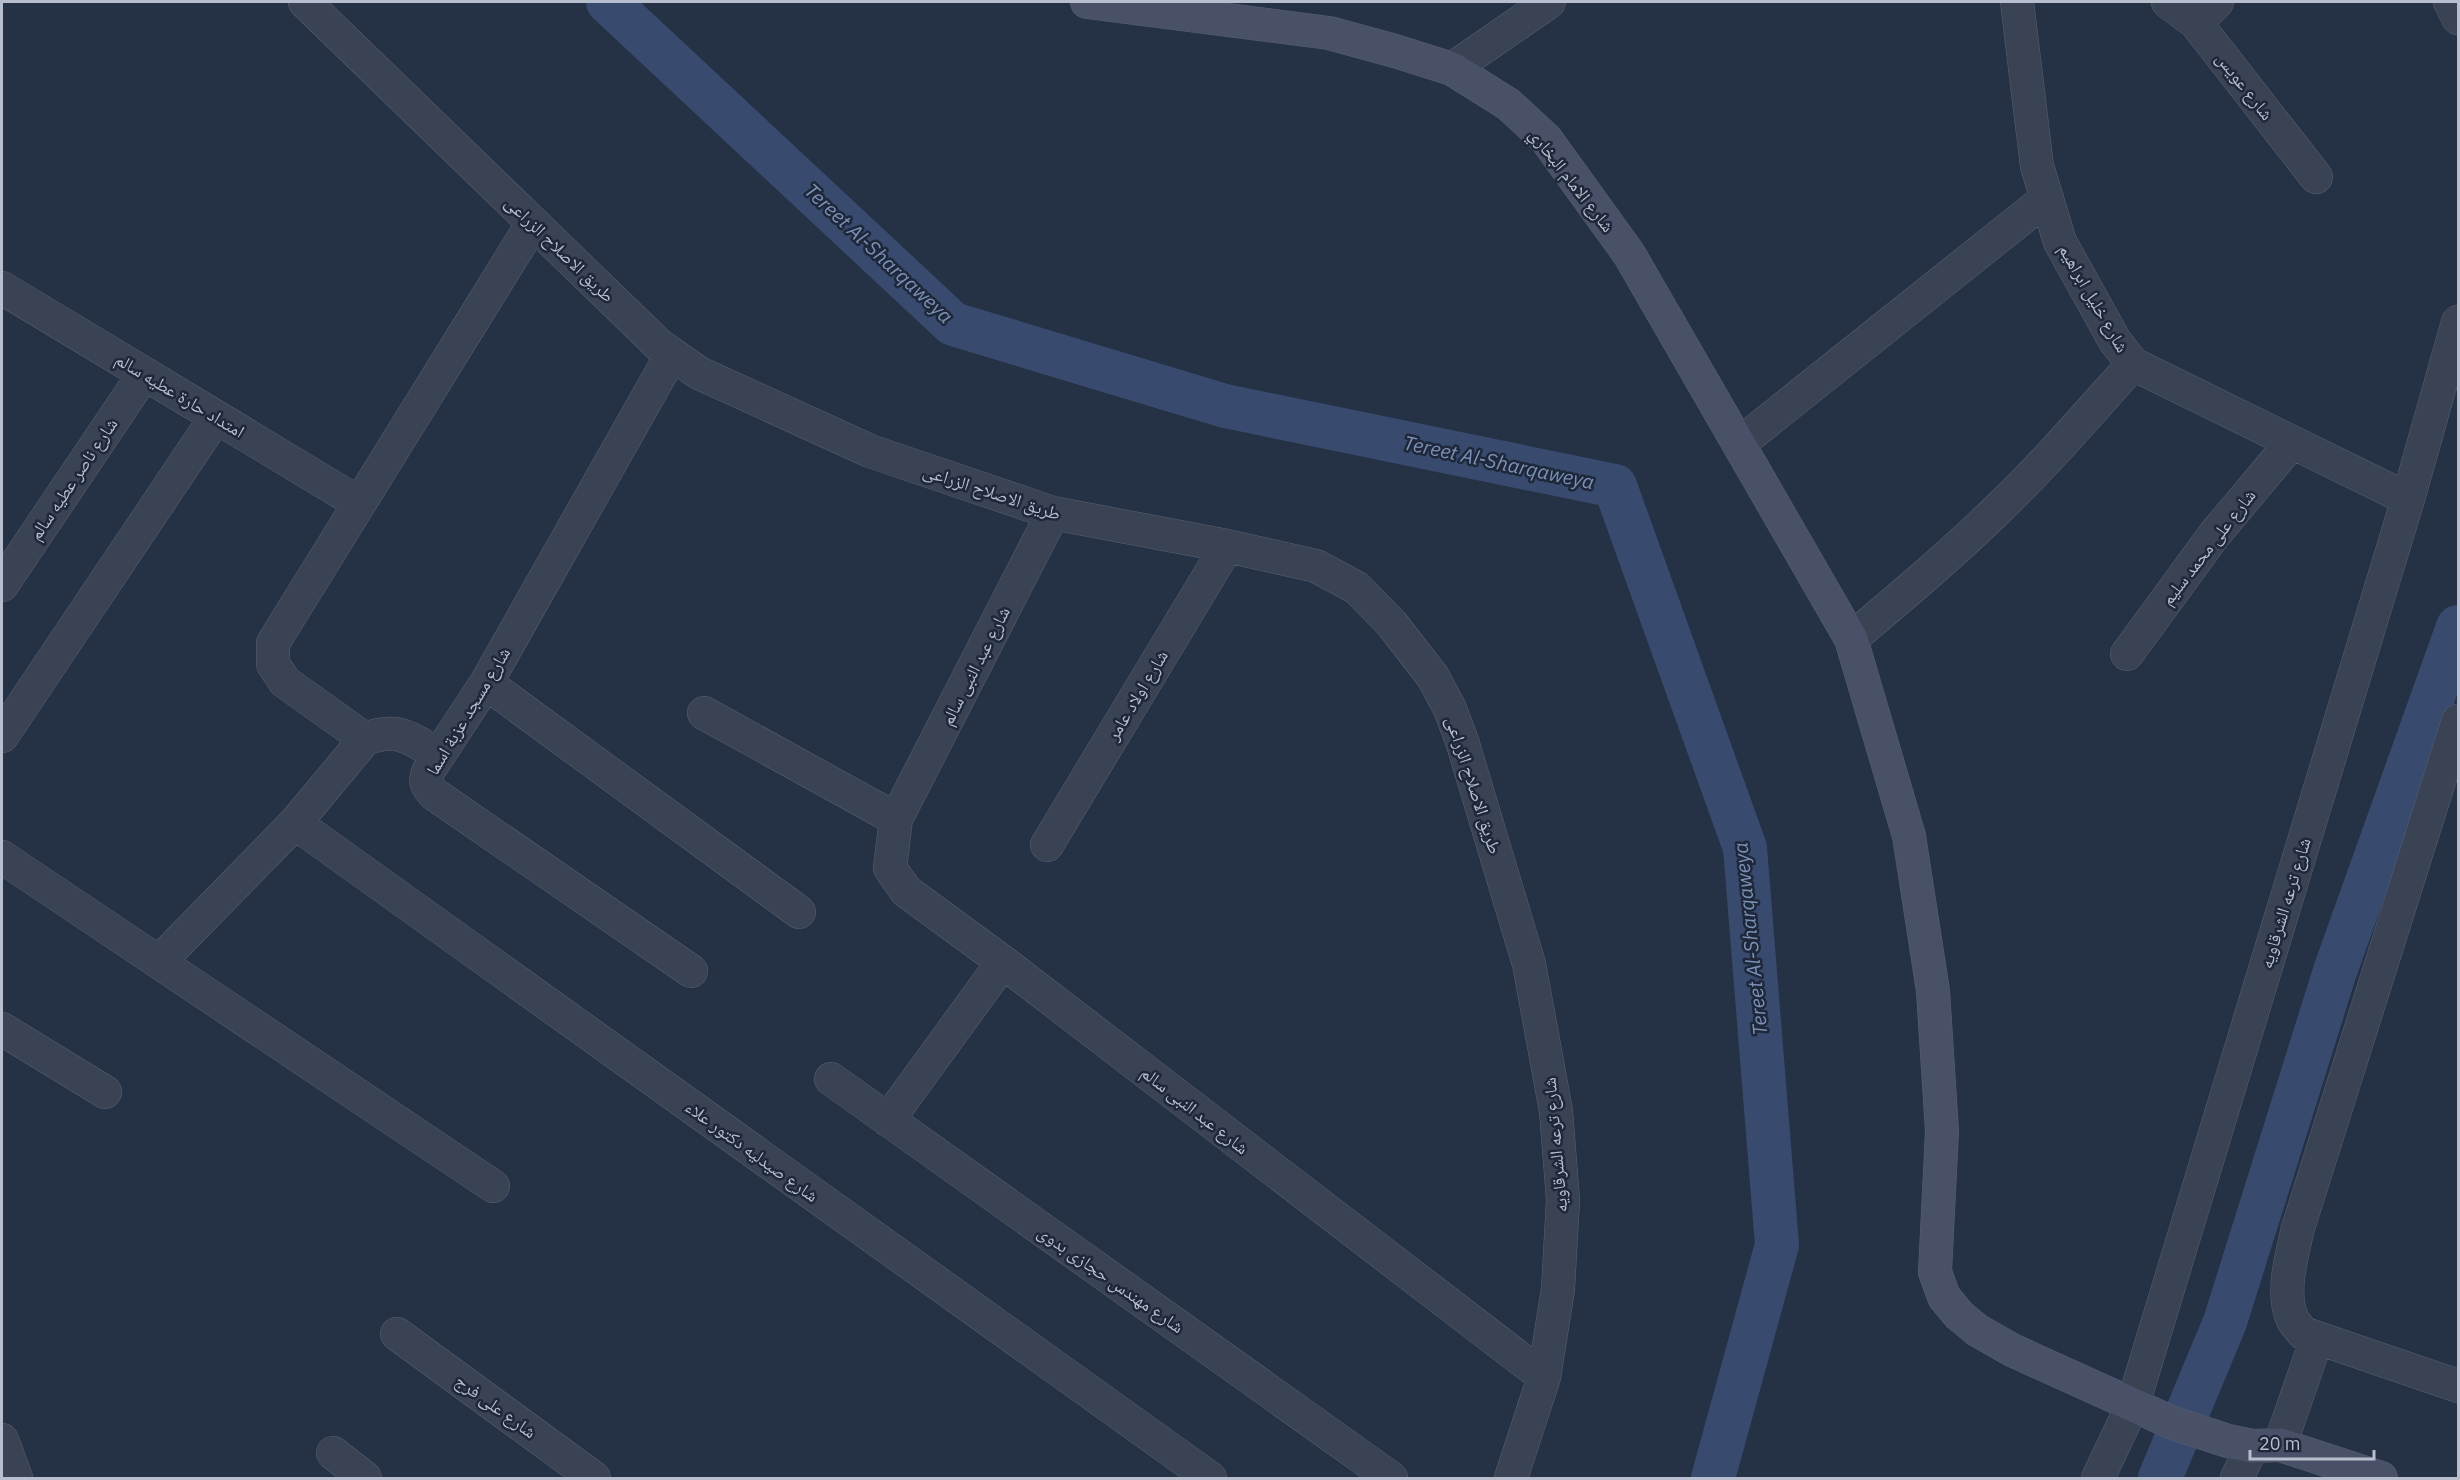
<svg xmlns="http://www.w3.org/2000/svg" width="2460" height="1480" font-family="'IBM Plex Sans','Noto Naskh Arabic',sans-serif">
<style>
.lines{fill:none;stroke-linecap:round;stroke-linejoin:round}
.canal{stroke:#384a6d;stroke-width:44}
.street-casing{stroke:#586172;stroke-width:34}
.secondary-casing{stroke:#586172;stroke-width:34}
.street{stroke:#3a4354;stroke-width:33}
.secondary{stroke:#485167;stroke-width:33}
.labels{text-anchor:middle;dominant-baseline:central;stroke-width:5;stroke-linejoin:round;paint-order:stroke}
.street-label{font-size:18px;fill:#b7bece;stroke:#1e283a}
.water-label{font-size:20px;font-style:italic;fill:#7c91b7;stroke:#1e283a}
</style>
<rect width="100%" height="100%" fill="#253145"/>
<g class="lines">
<path class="canal" d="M608 2 953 324 1225 406 1615 486 1745 848 1777 1245 1713 1478
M2160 1478 2225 1322 2335 971 2458 627"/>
<g class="street-casing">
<path id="street" d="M305 2 659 345 699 373 870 451 1053 513 1227 546 1316 566 1357 588 1392 624 1433 677 1450 709 1462 741 1529 964 1556 1111 1563 1200 1558 1289 1544 1377 1511 1478
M2017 2 2037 166 2060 242 2115 341 2133 364 2408 499
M2168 2 2196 23 2316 177
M2450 2 2458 18
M2196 23 2217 2
M1452 69 1549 2
M2 288 359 503
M672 354 486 683 429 770C424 781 426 786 434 794L691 971
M1739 444 2047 198
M1053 513 896 819 890 868 906 891 1003 962 1544 1377
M2 585 144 374
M1851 639C1902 596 1952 554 1999 508 2046 463 2089 413 2133 364
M2127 654 2214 535 2292 442
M486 683 799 912
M704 713 896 819
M2458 721 2298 1228C2292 1255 2281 1291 2292 1318 2294 1323 2300 1329 2303 1333L2458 1386
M2 736 216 417
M365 739 285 682 273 664V643L533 223
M295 823 1210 1478
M1047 845 1227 546
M2 857 493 1186
M159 962 295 823 365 739C400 726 410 739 439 755
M2 1029 105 1092
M831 1079 1391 1478
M888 1120 1003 962
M397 1334 594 1478
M2 1440 16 1478
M2280 1445 2317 1338
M333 1453 365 1478
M2098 1478 2133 1404 2408 499 2458 322
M2237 1478 2252 1446"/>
</g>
<g class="secondary-casing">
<path id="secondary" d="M1087 2 1329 33 1395 51 1452 69 1508 104 1546 139 1629 254 1851 639 1909 836 1933 991 1942 1131 1935 1272 1944 1297 1959 1315 1977 1330 2012 1350 2173 1423 2228 1441 2252 1446 2280 1445 2381 1478"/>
</g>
<use href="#street" class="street"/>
<use href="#secondary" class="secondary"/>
</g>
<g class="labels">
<g class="street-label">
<text transform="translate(2245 86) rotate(52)">شارع عويس</text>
<text transform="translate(1572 180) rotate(52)">شارع الامام البخاري</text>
<text transform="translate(560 249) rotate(44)">طريق الاصلاح الزراعى</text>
<text transform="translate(2094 298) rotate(60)">شارع خليل ابراهيم</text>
<text transform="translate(180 395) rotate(31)">امتداد حارة عطيه سالم</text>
<text transform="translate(73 479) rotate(-56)">شارع ناصر عطيه سالم</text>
<text transform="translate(992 492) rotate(18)">طريق الاصلاح الزراعى</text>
<text transform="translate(2208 547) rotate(-52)">شارع على محمد سليم</text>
<text transform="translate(975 666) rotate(-63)">شارع عبد النبى سالم</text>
<text transform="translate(1137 695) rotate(-59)">شارع اولاد عامر</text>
<text transform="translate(468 711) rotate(-59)">شارع مسجد عزبة اسما</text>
<text transform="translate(1474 785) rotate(72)">طريق الاصلاح الزراعى</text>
<text transform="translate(2285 903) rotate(-73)">شارع ترعه الشرقاويه</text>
<text transform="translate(1195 1110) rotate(38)">شارع عبد النبى سالم</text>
<text transform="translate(1555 1145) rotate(-95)">شارع ترعه الشرقاويه</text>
<text transform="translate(752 1151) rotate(36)">شارع صيدليه دكتور علاء</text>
<text transform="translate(1111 1279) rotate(35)">شارع مهندس حجازى بدوى</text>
<text transform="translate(496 1406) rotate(36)">شارع على فرج</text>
</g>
<g class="water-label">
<text transform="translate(879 253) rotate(43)">Tereet Al-Sharqaweya</text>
<text transform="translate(1499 462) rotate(12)">Tereet Al-Sharqaweya</text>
<text transform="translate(1750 939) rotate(-96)">Tereet Al-Sharqaweya</text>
</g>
</g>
<rect width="2460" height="1480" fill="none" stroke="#b7bece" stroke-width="6"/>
<path d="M2250 1450v9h124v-9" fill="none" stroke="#b7bece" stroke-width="3"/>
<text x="2259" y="1450" font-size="18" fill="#b7bece" stroke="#1e283a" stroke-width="4.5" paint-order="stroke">20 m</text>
</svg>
